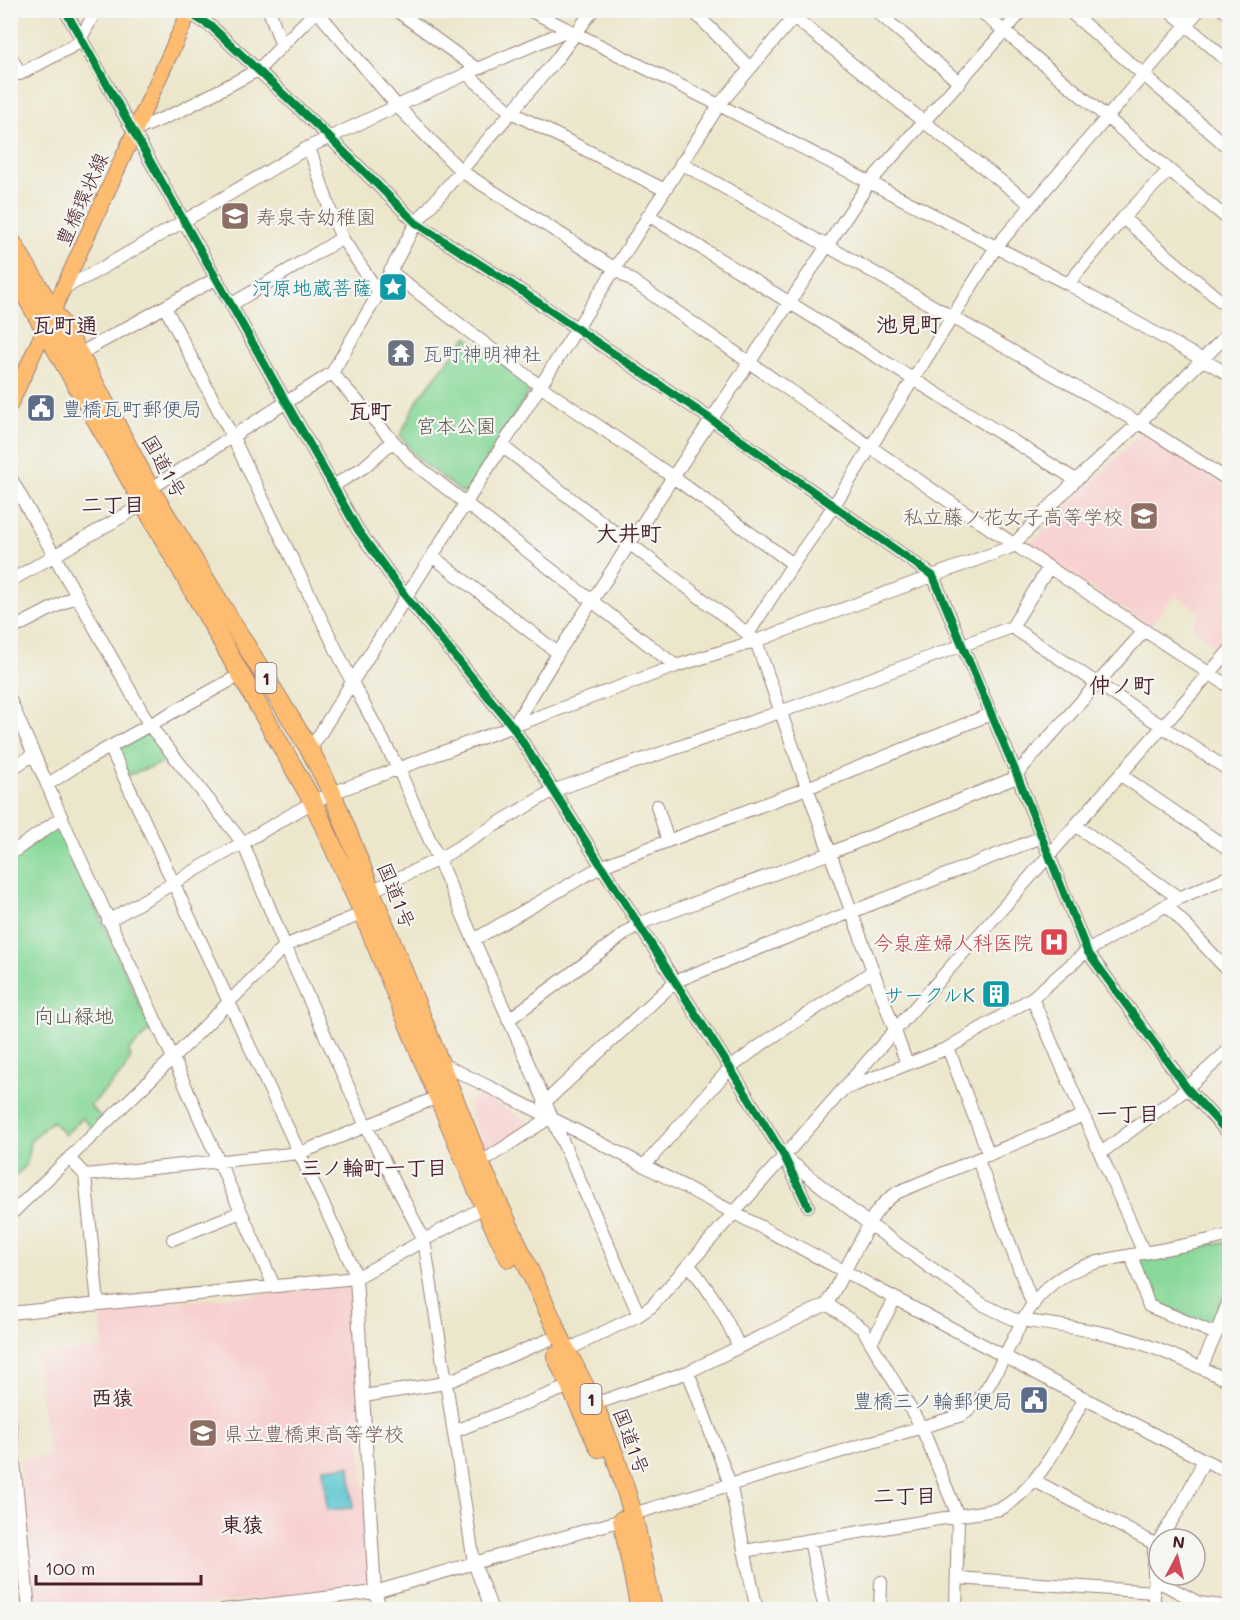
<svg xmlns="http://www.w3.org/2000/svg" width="1240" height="1620" font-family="Mali,'Klee One',sans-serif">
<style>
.built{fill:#f7d0cf}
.green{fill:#87d899;stroke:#687c62;stroke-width:1.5}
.water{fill:#5bc7d1;stroke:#52737e;stroke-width:1.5}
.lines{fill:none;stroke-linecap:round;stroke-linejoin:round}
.minor-casing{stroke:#9b827b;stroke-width:14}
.major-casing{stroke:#9b827b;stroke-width:17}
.highway-casing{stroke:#9b827b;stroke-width:20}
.minor{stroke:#fff;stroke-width:12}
.major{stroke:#fdbc6f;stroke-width:15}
.highway{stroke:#fdbc6f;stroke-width:18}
.cycleway-casing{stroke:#f6f6f2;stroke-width:11}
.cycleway{stroke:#00873e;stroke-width:8}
.labels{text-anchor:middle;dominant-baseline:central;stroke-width:4.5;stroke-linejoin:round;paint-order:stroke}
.shield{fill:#f6f6f2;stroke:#7e6067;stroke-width:1.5}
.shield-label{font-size:18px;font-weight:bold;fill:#4a1f2b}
.street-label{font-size:20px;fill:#4a1f2b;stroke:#f6f6f2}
.education-label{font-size:20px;fill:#785e54;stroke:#f6f6f2;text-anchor:start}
.culture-label{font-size:20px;fill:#0d838f;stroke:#f6f6f2;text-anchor:end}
.worship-label{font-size:20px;fill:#5b616d;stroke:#f6f6f2;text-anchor:start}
.service-label{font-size:20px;fill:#4e5e75;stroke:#f6f6f2;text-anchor:start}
.park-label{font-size:20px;fill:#5c564c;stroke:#f6f6f2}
.health-label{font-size:20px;fill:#be3a42;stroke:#f6f6f2;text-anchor:end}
.neighbourhood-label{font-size:21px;font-weight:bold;fill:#4a1f2b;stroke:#f6f6f2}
.quarter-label{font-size:22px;font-weight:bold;fill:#4a1f2b;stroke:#f6f6f2}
</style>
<rect width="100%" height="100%" fill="#f6f6f2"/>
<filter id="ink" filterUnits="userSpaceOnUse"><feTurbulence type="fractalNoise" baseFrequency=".0167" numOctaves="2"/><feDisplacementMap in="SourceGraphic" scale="12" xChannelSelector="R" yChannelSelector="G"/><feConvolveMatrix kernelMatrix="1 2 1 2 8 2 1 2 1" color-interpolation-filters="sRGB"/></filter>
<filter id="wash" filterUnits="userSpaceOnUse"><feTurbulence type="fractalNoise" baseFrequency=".008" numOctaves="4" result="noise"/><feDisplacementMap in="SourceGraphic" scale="24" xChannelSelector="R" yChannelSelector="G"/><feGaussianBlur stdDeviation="1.35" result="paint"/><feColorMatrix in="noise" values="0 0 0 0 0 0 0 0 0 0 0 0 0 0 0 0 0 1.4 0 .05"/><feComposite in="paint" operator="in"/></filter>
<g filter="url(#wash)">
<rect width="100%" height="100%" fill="#ece6cb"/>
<path class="built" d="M1141 433 1229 488V640L1220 651 1192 626 1201 612 1174 595 1150 627 1032 548V543Z
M481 1095 534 1124 484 1153 467 1102Z
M347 1286 352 1292 370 1585 367 1588 161 1609H34L20 1459 48 1456 36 1356 104 1348 100 1309Z"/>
<path class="green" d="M467 337 532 387 467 492H461L419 460 400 436 419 398Z
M148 733 171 760 128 775 117 749Z
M54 828 61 830 151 1029 129 1051 131 1057 123 1072 90 1106 103 1119 93 1129 82 1118 65 1135 52 1121 30 1141 27 1164 12 1179 11 1190V860Z
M1229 1241V1283L1210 1327 1151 1299 1136 1259Z"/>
<path class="water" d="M350 1466 353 1508 327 1510 323 1468Z"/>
</g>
<g filter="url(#ink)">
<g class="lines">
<g class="minor-casing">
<path id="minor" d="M65 10 358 530 406 597 513 727 730 1068 784 1156 808 1206
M184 10 212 27 329 137 416 223 511 284 712 420 933 576 1017 775 1087 951 1187 1088 1230 1135
M269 10 282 46
M396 10 477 69
M529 10 719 105 1068 284 1230 375
M692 10 750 68
M785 10 924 122 1032 205
M875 10 960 83
M979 10 1230 221
M1068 10 1230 149
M1169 10 1230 63
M1224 10 1230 15
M317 11 398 107 461 171 614 268 941 496 1230 687
M81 38 96 10
M10 55 20 74 82 41
M467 74 511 112 663 189
M134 131 180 111 258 70 317 10
M309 147 331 213 342 238 379 293
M681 163 1139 423 1230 481
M648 215 1076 480
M1123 218 1230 309
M390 271 540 386 673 477 793 564
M1068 284 1123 218 1169 170
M65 287 88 276 184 221 309 147 477 69 568 30
M232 304 342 238
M165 307 232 436 352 682 398 768 639 1315
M79 354 217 278
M332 373 411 461 676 666
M502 446 748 634
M10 477 150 726 243 843 285 946 366 1126 424 1240 474 1563 492 1610
M333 486 364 467 393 441
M150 489 332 373 379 293 416 223 556 60 593 10
M432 556 558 653
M10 581 144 504
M1012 627 1230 771
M10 630 76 596
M10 700 68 832 173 1058 274 1286
M513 727 558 653 673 477 869 183 1023 10
M110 747 353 1268 356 1278 375 1592 381 1610
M310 750 352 682 719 105 800 10
M10 770 34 754
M1121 775 1230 850
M47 785 79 764 240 675
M657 806 668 841
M1075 825 1179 898
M10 854 61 818
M371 891 439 859 552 791 780 712 1012 627 1049 567
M1167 905 1230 973
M108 921 313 802 332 793 676 666 756 641 1011 547 1076 480 1139 423 1230 332
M475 939 602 866 807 788 991 714
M1032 998 1144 1253
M508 1020 638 924 830 853 1012 779 1145 630
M948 1048 989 1155
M440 1063C707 1192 964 1340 1230 1473
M907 1064 830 853 756 641 748 634 793 564 833 507 996 247 1199 10
M845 1089 948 1048 1032 998 1087 951 1179 898 1230 876
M544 1103 676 981 1042 837
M1101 1153 1180 1094 1230 1049
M786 1158 869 1224 982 1304 1013 1319C1053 1325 1093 1329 1131 1340 1165 1350 1198 1367 1230 1381
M70 1159 85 1175 98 1304
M978 1160 1033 1305
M480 1163 551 1117
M644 1166 730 1068 765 1042 873 971
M85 1175 300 1153 438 1097
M10 1215 173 1058 285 946 363 913
M173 1239 241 1212
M1131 1255 1149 1306 1216 1334 1230 1298
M689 1265C711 1292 725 1315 739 1347
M895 1299 871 1343 922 1428 958 1516 956 1610
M827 1304 863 1329 871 1343
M10 1313 356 1278 489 1204
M559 1354 639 1315 652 1306 1230 650
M1201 1368 1216 1334
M688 1372 730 1484 757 1610
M364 1396 445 1383 548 1340
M594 1404 688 1372 827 1304 873 1217C880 1206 887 1199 898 1192L1084 1115
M10 1423 29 1610
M455 1431 570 1386
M1035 1481 1157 1545
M633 1514 962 1415C991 1398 1012 1333 1033 1304 1062 1264 1104 1260 1149 1252 1176 1247 1203 1242 1230 1235
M1160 1539 1183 1503 1204 1460
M810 1541 825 1610
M744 1551 1000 1509C1040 1488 1062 1436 1085 1398
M957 1578 1154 1592
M1154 1579 1199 1603 1230 1607
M223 1610 375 1592 622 1520
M880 1610 881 1582
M1154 1610V1550L1159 1540"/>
</g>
<g class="major-casing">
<path id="major" d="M10 405 190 10"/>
</g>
<g class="highway-casing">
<path id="highway" d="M10 239 79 354 150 489 310 750 332 793 480 1163 566 1350 594 1404 616 1459 633 1514 653 1610
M10 268 313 802 363 913 424 1063 484 1206 509 1258
M556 1356 599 1448
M622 1520 640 1610"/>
</g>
<use href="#minor" class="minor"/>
<use href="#major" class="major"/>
<use href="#highway" class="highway"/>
<g class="cycleway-casing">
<path id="cycleway" d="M65 10 358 530 406 597 513 727 730 1068 784 1156 808 1206
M184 10 212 27 329 137 416 223 511 284 712 420 933 576 1017 775 1087 951 1187 1088 1230 1135"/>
</g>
<use href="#cycleway" class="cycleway"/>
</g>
</g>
<defs>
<g id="school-square" transform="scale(1.5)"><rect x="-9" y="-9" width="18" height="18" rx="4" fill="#8d6e63" stroke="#f6f6f2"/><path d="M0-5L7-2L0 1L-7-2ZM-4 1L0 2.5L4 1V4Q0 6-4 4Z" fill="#fff"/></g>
<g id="sight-square" transform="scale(1.5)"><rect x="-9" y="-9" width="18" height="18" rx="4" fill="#0f9aa8" stroke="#f6f6f2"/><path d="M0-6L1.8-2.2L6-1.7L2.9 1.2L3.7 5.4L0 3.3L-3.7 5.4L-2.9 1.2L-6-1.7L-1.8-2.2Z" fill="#fff"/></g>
<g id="temple-square" transform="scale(1.5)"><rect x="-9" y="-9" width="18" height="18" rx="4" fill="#6b7280" stroke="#f6f6f2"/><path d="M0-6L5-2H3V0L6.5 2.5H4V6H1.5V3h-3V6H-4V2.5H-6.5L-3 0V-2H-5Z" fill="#fff"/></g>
<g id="civic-square" transform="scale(1.5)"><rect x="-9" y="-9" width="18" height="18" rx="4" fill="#5c6f8a" stroke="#f6f6f2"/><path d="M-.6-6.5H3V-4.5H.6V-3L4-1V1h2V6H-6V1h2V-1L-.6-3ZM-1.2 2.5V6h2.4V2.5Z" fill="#fff"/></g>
<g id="hospital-square" transform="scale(1.5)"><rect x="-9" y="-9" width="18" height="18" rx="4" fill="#e0444e" stroke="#f6f6f2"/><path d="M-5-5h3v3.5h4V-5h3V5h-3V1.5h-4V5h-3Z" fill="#fff"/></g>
<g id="building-square" transform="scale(1.5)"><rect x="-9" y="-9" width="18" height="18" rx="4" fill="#0f9aa8" stroke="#f6f6f2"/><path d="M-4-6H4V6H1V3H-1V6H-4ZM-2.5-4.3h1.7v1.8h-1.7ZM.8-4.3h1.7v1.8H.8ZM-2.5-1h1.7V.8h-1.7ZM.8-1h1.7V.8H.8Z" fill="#fff"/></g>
</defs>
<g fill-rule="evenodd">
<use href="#school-square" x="235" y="216"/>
<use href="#sight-square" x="393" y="287"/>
<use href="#temple-square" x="401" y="353"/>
<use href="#civic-square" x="41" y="408"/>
<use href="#school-square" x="1144" y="516"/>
<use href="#hospital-square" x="1054" y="942"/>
<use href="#building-square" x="996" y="994"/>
<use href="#civic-square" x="1034" y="1400"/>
<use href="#school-square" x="203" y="1433"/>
</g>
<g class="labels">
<g class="shield">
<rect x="255.5" y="663" width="21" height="30" rx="4.5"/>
<rect x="580.5" y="1384" width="21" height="30" rx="4.5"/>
</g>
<g class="shield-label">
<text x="266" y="678">1</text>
<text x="591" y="1399">1</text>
</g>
<g class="street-label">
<text transform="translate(81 199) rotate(-66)">豊橋環状線</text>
<text transform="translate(165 466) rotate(61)">国道1号</text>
<text transform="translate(397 895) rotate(68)">国道1号</text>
<text transform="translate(632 1441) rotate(70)">国道1号</text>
</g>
<g class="education-label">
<text x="256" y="216">寿泉寺幼稚園</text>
<text x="1123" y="516" text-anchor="end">私立藤ノ花女子高等学校</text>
<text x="224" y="1433">県立豊橋東高等学校</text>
</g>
<g class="culture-label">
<text x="372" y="287">河原地蔵菩薩</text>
<text x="975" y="994">サークルK</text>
</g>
<g class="worship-label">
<text x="422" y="353">瓦町神明神社</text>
</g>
<g class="service-label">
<text x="62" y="408">豊橋瓦町郵便局</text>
<text x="1013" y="1400" text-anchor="end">豊橋三ノ輪郵便局</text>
</g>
<g class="park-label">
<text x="456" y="425">宮本公園</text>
<text x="74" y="1015">向山緑地</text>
</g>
<g class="health-label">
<text x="1033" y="942">今泉産婦人科医院</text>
</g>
<g class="neighbourhood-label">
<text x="113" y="503">二丁目</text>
<text x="1128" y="1112">一丁目</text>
<text x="374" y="1166">三ノ輪町一丁目</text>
<text x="112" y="1396">西猿</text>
<text x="905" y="1494">二丁目</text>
<text x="242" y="1523">東猿</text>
</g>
<g class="quarter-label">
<text x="909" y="323">池見町</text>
<text x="65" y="324">瓦町通</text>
<text x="370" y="410">瓦町</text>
<text x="629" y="532">大井町</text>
<text x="1122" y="684">仲ノ町</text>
</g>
</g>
<rect width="1240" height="1620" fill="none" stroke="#f6f6f2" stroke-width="36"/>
<g transform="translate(1177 1557) rotate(7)"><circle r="28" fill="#f6f6f2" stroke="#b1a0a2" stroke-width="1.5"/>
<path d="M0-4.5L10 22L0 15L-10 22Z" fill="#d1495b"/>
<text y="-9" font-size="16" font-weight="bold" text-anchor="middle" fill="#4a1f2b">N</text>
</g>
<path d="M36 1575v9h165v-9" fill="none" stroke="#4a1f2b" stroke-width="3"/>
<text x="45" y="1575" font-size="18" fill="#4a1f2b" stroke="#f6f6f2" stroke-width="4.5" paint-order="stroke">100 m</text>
</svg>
